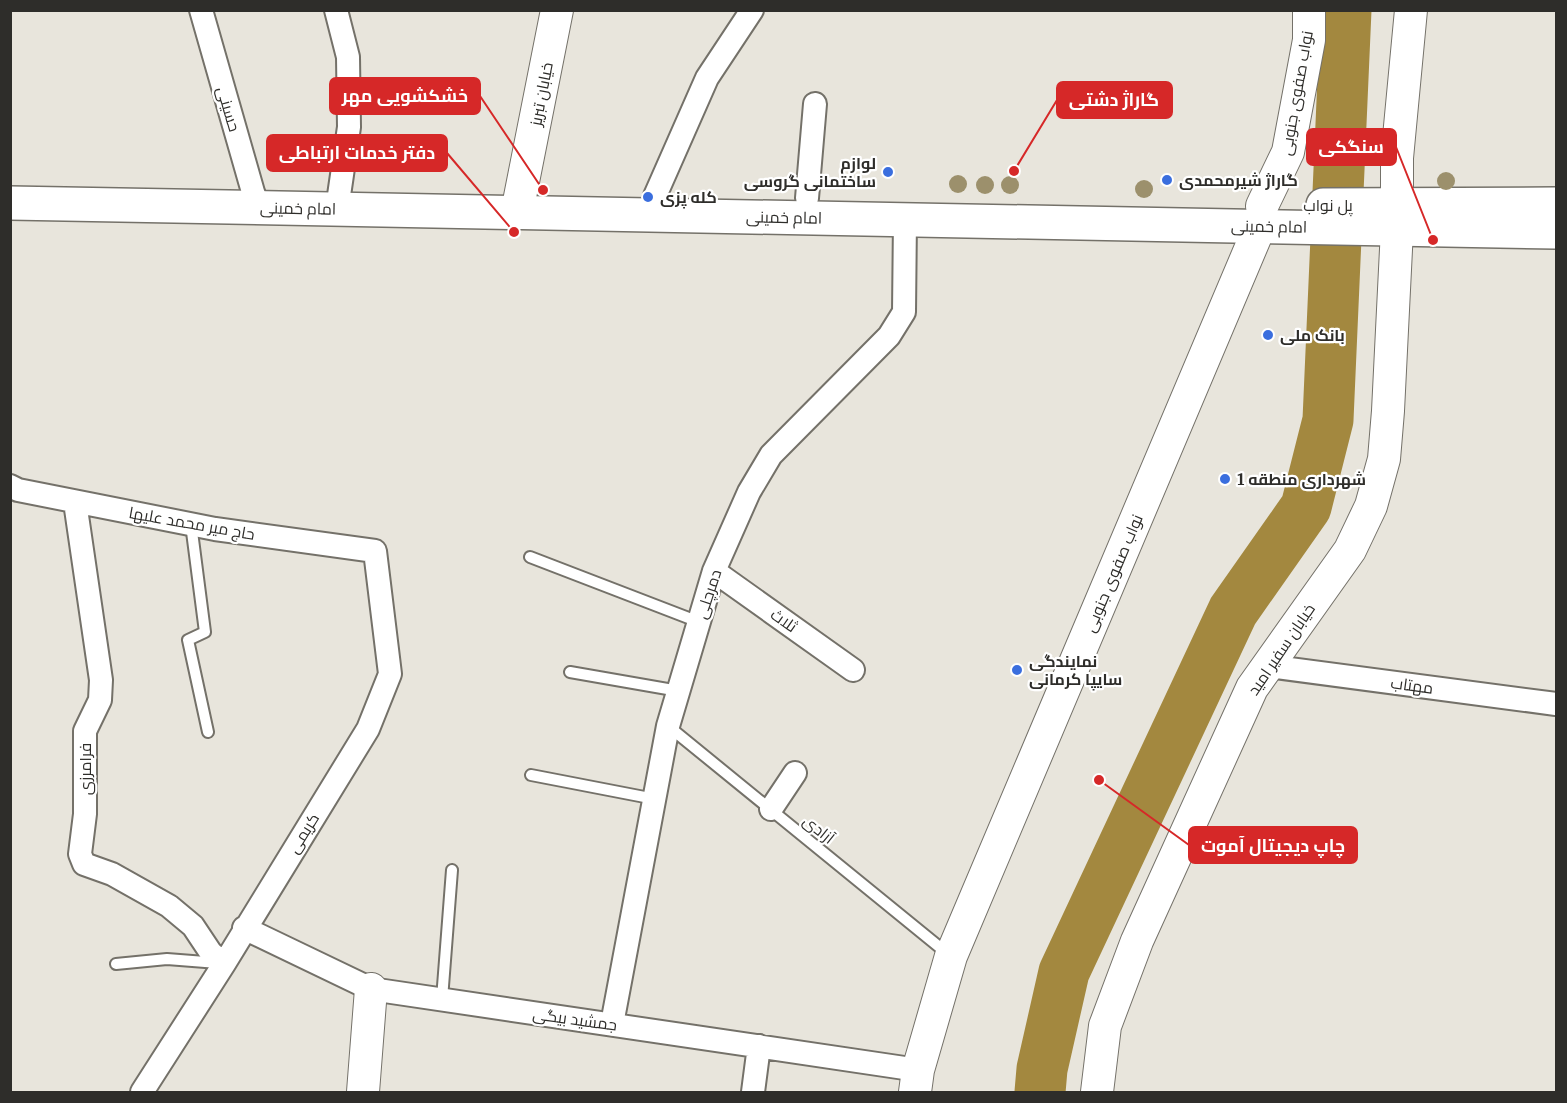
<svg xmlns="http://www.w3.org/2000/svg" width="1567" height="1103" font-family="Merriweather,Cairo,serif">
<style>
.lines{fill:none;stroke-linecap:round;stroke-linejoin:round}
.river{stroke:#a3883f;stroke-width:51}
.lane-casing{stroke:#747169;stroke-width:14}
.street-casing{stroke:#747169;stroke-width:26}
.secondary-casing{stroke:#747169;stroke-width:34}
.primary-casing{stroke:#747169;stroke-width:36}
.lane{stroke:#fff;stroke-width:10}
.street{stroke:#fff;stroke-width:22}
.secondary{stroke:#fff;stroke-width:32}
.primary{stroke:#fff;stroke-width:33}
.tree{fill:#9c906c}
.poi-dot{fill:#3a6ede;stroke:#fff;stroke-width:2}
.labels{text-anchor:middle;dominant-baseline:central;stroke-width:4.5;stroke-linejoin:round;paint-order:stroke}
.street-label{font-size:16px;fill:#2e2d2a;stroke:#fff}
.poi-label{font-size:16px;font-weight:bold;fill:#2e2d2a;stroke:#fff;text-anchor:start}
.leader{fill:none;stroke:#d62828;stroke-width:2}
.callout-dot{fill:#d62828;stroke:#fff;stroke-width:2}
.callout{fill:#d62828;stroke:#d62828;stroke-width:2}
.callout-label{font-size:18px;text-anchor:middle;font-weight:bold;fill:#fff}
</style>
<rect width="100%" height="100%" fill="#e8e5dc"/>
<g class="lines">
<path class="river" d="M1040 1092 1042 1069 1064 972 1233 611 1306 507 1328 420 1346 10"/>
<g class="lane-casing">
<path id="lane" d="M191 524 205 632 188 640 208 732
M530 557 699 622
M570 672 679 691
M668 726 948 954
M531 775 655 799
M116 964 167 959 218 963
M442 999 452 870"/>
</g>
<g class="street-casing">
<path id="street" d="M201 10 253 192 259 208
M336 10 348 57 349 127 337 209
M807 198 815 104
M650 215 655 196 707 78 752 10
M10 486 18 490 215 529 375 551 390 674 368 729 224 964 142 1092
M75 502 101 680 100 700 85 731V814L80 854 84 864 112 874 169 906 193 926 211 953 224 964
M714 571 853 670
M1268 666 1556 704
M771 809 795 773
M244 928 371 989 918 1070
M612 1024 668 726 714 571 749 492 771 455 889 336 904 312 905 219
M753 1092 759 1046"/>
</g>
<g class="secondary-casing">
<path id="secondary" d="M1397 205V158L1411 10
M1262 206 1288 152 1309 40V10
M517 212 557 10
M363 1092 371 989
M915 1092 918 1070 951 956 1260 226
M1097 1092 1105 1026 1137 941 1252 688 1350 550 1371 506 1384 459 1388 411 1397 229"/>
</g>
<g class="primary-casing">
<path id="primary" d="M10 203 1556 232
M1323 205 1556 204"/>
</g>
<use href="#lane" class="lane"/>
<use href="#street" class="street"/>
<use href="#secondary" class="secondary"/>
<use href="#primary" class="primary"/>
</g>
<g class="tree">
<circle cx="1446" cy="181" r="9"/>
<circle cx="958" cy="184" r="9"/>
<circle cx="985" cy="185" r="9"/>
<circle cx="1010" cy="185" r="9"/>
<circle cx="1144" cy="189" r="9"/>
</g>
<g class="poi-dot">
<circle cx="888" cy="172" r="6"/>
<circle cx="1167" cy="180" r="6"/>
<circle cx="648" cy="197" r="6"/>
<circle cx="1268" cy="335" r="6"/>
<circle cx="1225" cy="479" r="6"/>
<circle cx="1017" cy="670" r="6"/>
</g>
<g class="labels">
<g class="street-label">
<text transform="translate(1296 93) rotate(-80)">نواب صفوی جنوبی</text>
<text transform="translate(541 94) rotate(-79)">خیابان تبریز</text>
<text transform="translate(229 109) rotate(74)">حسینی</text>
<text x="1328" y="205">پل نواب</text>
<text transform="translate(298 208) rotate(1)">امام خمینی</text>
<text transform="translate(784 217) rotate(1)">امام خمینی</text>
<text transform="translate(1269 226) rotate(1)">امام خمینی</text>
<text transform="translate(192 523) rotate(10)">حاج میر محمد علیها</text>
<text transform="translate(1113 573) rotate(-67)">نواب صفوی جنوبی</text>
<text transform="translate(708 594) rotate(-72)">دمرچلی</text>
<text transform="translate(784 620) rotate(35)">ثلاث</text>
<text transform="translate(1281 649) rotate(-56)">خیابان سفیر امید</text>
<text transform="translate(1412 685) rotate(8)">مهتاب</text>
<text transform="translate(85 769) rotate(-90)">فرامرزی</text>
<text transform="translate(819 829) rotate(39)">آزادی</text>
<text transform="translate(303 833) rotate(-58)">کریمی</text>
<text transform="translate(575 1019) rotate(8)">جمشید بیگی</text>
</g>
<g class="poi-label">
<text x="876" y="163" text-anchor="end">لوازم<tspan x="876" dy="18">ساختمانی گروسی</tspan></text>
<text x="1179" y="180">گاراژ شیرمحمدی</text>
<text x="660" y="197">کله پزی</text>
<text x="1280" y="335">بانک ملی</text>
<text x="1237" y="479">شهرداری منطقه 1</text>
<text x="1029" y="661">نمایندگی<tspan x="1029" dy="18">سایپا کرمانی</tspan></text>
</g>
</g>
<path class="leader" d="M543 190L480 96M1014 171L1057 100M1433 240L1396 147M514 232L447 153M1099 780L1189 845"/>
<g class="callout-dot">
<circle cx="543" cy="190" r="6"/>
<circle cx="1014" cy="171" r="6"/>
<circle cx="1433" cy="240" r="6"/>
<circle cx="514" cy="232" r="6"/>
<circle cx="1099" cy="780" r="6"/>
</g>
<g class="callout">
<rect x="330" y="78" width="150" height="36" rx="6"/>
<rect x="1057" y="82" width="115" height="36" rx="6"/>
<rect x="1307" y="129" width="89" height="36" rx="6"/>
<rect x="267" y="135" width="180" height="36" rx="6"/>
<rect x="1189" y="827" width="168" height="36" rx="6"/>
</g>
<g class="callout-label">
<text x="405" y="102">خشکشویی مهر</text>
<text x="1114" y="106">گاراژ دشتی</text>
<text x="1351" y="153">سنگکی</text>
<text x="357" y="159">دفتر خدمات ارتباطی</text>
<text x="1273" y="852">چاپ دیجیتال آموت</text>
</g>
<rect width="1567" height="1103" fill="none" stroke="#2e2d2a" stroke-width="24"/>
</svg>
